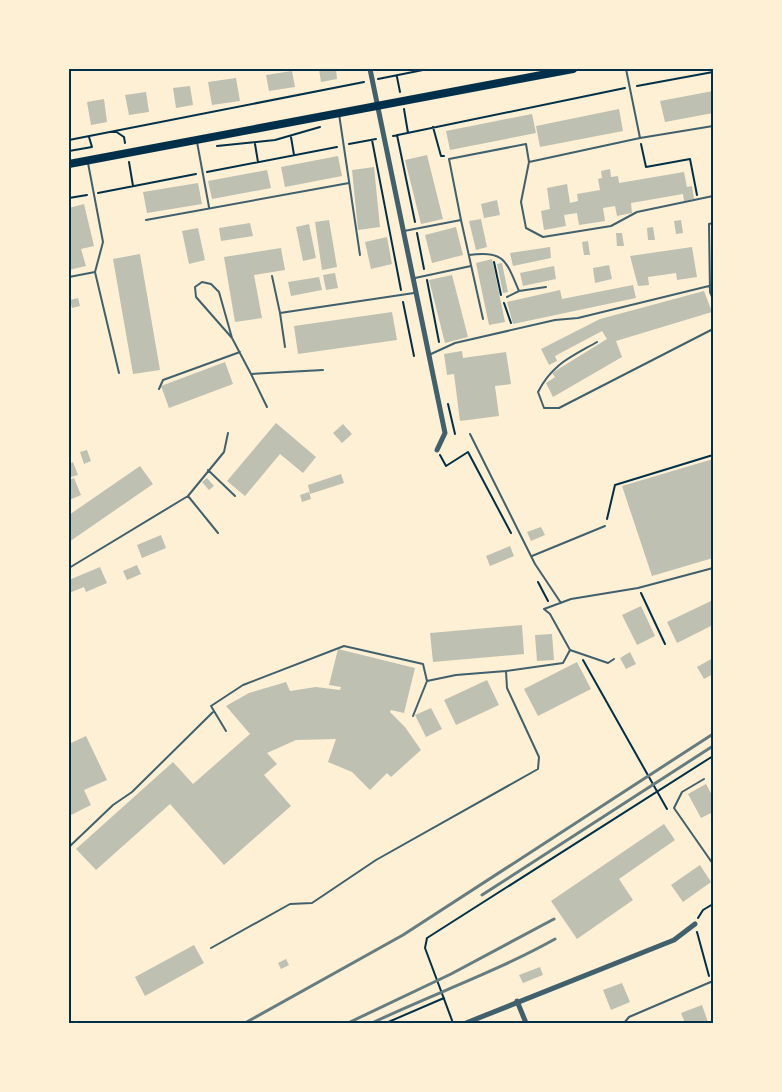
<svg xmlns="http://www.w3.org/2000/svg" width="782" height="1092" font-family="'PT Sans',sans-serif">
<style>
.building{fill:#bec0b2}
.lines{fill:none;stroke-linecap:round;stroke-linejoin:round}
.path{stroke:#003049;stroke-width:2}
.service{stroke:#3f606c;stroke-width:2}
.minor{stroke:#3f606c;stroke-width:5}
.secondary{stroke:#003049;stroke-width:8}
.rail{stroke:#657d81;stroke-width:3}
.neatline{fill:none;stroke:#003049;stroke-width:2}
</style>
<rect width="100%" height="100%" fill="#fdf0d5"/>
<path class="building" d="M319 69H336L337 79 321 82Z
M292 71 295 87 269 91 266 75Z
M236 78 240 101 212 105 208 82Z
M190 86 193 105 176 108 173 88Z
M713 91V113L665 122 660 101Z
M146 92 149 112 129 115 125 95Z
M104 99 107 122 91 125 87 102Z
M619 109 623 131 540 147 536 126Z
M532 114 536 133 450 150 446 131Z
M427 155 443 219 421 224 405 160Z
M338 156 342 176 285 187 281 167Z
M374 167 380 227 358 230 352 170Z
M610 169 611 177 618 176 619 183 684 172 687 187 692 186 694 199 684 201 683 194 631 203 632 213 617 216 615 206 603 208 605 221 579 225 577 213 564 215 566 226 544 230 541 211 550 209 547 188 567 184 570 203 578 201 577 194 600 190 598 179 602 178 601 171Z
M267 170 271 188 212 199 208 181Z
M198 183 202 204 147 213 143 192Z
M497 200 500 215 484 218 481 204Z
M84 204 94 246 81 249 86 266 69 270V208Z
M481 219 487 247 476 250 469 221Z
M329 220 337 267 322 270 315 222Z
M681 220 683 233 676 234 674 221Z
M250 223 253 236 221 241 219 228Z
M309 224 316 258 303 261 296 227Z
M456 227 463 255 432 263 425 235Z
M653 227 655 240H648L647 228Z
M198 228 205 260 189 264 182 231Z
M616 233H622L624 246H617Z
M387 237 392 264 371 269 365 242Z
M588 241 590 255H584L582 242Z
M550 247 551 258 513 266 510 253Z
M692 247 697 277 677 280 676 273 648 277 649 285 638 286 630 256Z
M281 248 285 270 254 275 262 318 235 322 224 257Z
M140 254 160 370 133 374 113 259Z
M492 259 505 322 489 325 476 263Z
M502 263 508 292 503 293 497 264Z
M609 265 612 279 595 283 593 268Z
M554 266 556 279 523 286 520 273Z
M335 273 338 288 326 290 323 275Z
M452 275 468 337 445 343 429 280Z
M319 277 322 290 291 296 288 282Z
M633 285 636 298 513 324 507 302 560 290 562 299Z
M704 291 712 312 616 341 622 357 553 397 546 383 555 377 552 373 607 339 602 331 555 356 557 361 549 365 541 349 600 319Z
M78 298 80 306 72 308 70 300Z
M392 312 397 340 298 354 294 326Z
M462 351 463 358 506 352 511 384 495 386 499 416 460 421 454 374 447 375 444 354Z
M225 362 233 384 169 408 161 386Z
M276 423 316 457 303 473 280 454 245 496 227 481Z
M343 424 352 434 342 443 333 433Z
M87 450 91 461 84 464 80 452Z
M713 459V558L652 576 622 486Z
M73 462 78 475 71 477 69 464Z
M140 466 153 484 69 542V515Z
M341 474 344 483 310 494 308 485Z
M74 478 81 495 69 500V480Z
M207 478 214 486 209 490 202 482Z
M309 492 311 499 302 502 300 495Z
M541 527 545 535 531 541 527 532Z
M161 535 166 548 142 558 137 545Z
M510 546 514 556 490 566 486 556Z
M137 565 141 574 127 580 123 571Z
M100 567 107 583 86 592 84 587 69 593V580Z
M713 600V625L677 643 667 622Z
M641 606 655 636 637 645 622 615Z
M522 625 524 654 433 662 430 633Z
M552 634 554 660 537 661 535 635Z
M338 649 415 668 404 713 391 710 390 712 405 727 421 750 391 777 387 773 370 790 352 772 328 762 336 739 296 740 267 753 277 764 264 775 291 806 224 865 170 804 96 870 76 849 173 762 193 784 250 734 226 706 249 693 286 682 290 691 316 687 340 690 341 687 329 685Z
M630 652 636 664 626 669 620 658Z
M713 658V674L704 679 697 667Z
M577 662 591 689 538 716 524 689Z
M487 680 499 705 456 725 444 700Z
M431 708 442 729 426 737 415 715Z
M86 736 107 780 84 790 91 805 69 816V744Z
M706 784 713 797V812L701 818 688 794Z
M664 824 675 840 619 879 633 900 577 939 551 901Z
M700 865 711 882 683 902 671 885Z
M194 945 204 963 145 996 135 977Z
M286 959 289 965 281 969 278 963Z
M540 967 543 975 523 983 519 975Z
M622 983 630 1002 611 1010 603 990Z
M702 1005 708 1022 685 1023 681 1013Z"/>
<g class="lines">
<path class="path" d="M397 77 400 92
M378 79 428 69
M637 86 713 72
M404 109 408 133
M433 127 441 156H444
M115 131 124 137 125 143
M397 135 415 222
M393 136 625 88
M291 137 294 155
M69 140 364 82
M372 140 401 290
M255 144 258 162
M349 144 376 139
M641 144 646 167 690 159 697 195
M217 146 275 140 320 127
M69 151 92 147 89 137
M129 162 133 186
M207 172 337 147
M98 193 196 174
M69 198 87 195
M417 233 424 269
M494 262 501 295
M427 280 439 342
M403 302 414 356
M504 303 511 323
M448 404 455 434
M440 455 446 466 468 452 511 533
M607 519 615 485 713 455
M538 582 548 601
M641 593 665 644
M583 660 667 809
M698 918 703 910 713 904
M697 932 709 976
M386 1023 444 998
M453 1023 425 948 427 938 713 756"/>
<path class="service" d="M626 69 640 138 713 126
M339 114 360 255
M197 142 209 207
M529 162 640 138
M88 163 103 242 95 272 119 373
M146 220 349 183
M461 220 483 319
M713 223 709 224 710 292 713 299
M404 231 461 220 449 159 526 144 529 162 521 202 526 228 543 237 611 226 637 212 713 196
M469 255C505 250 506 261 519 291L546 287
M272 276 280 313
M69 277 95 272
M415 278 471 266
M507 297 519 291
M232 338 196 297 195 287 202 282 211 284 219 292 232 338 251 374 323 370
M597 342C571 357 552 364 538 392L544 408H559L713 329
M285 347 280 313 414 293
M431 354 455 343 555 320 578 318 713 285
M251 374 267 407
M159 389 163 380 240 352
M470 434 535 564 561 603
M208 470 235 496
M218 533 188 496 224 452 228 433
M532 556 605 526
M69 568 188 496
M570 650 608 663 614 659
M413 716 427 681 456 675 506 671
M226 731 211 706 243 685 344 646 423 664 427 681
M704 779 682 792 674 808 713 864
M69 847 113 805 132 792 213 712
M69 875V887
M211 948 290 904 312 903 376 860 538 769 539 757 507 688 506 671 563 663 570 650 550 614 544 609 571 599 638 588 713 568
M624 1023 629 1017 713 981"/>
<path class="minor" d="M370 69 445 433 437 450
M517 1001 526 1023
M466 1023 674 940 695 924"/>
<path class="secondary" d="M69 164 573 69"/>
<path class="rail" d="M482 895 713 746
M245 1023 403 935 713 734
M348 1023 451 974 554 919
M372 1023C433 994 496 972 555 939"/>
</g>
<rect width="782" height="1092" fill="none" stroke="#fdf0d5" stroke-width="141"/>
<rect x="70" y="70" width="642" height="952" class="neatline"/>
</svg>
